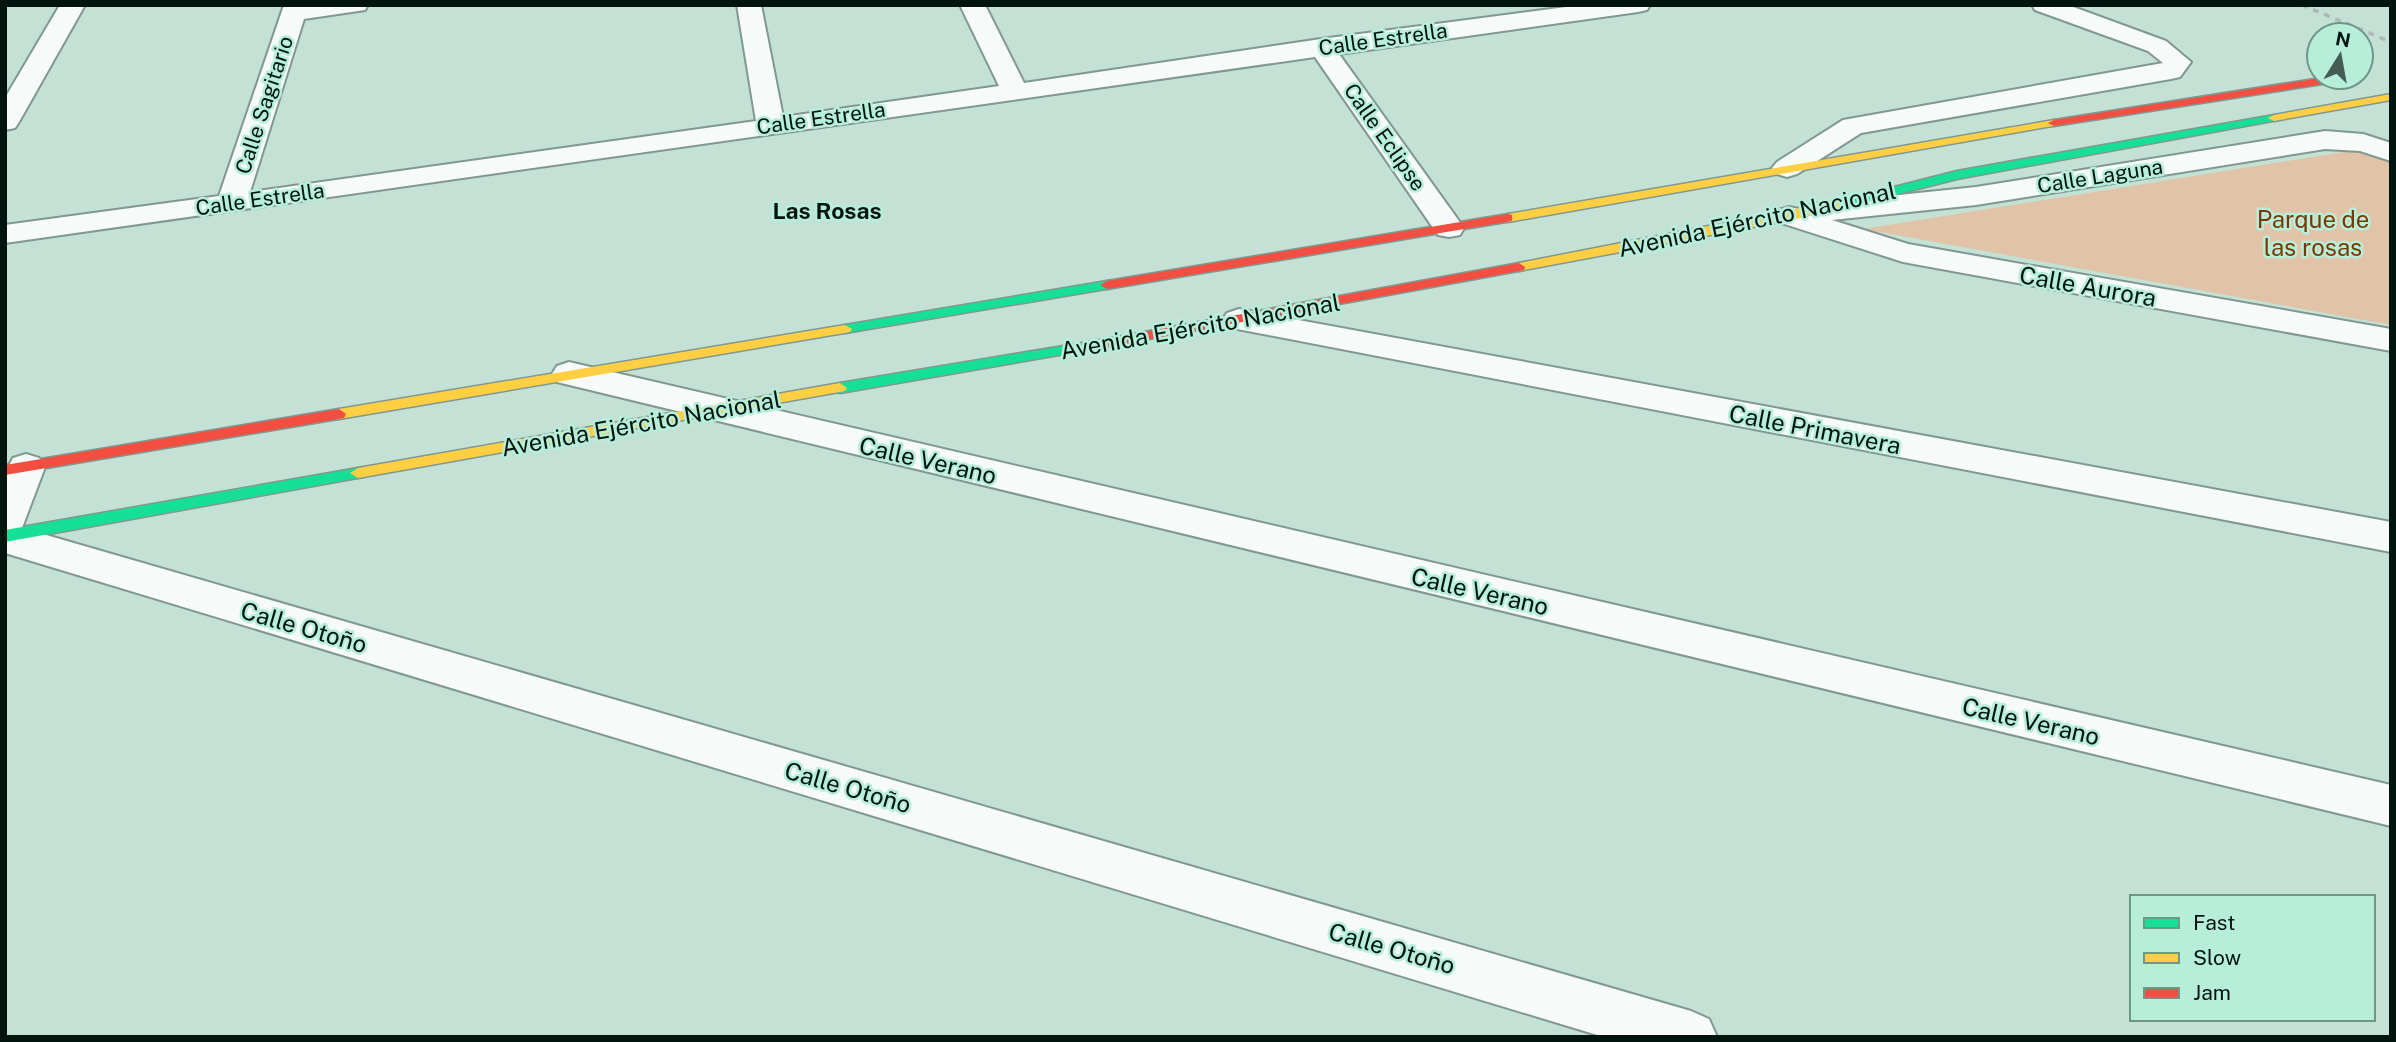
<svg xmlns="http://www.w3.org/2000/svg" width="2396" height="1042" font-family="'Public Sans',sans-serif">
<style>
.green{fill:#e1c4a8}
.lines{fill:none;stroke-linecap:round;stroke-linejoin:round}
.street-casing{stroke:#819890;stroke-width:4}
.fast-casing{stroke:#819890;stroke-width:3}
.slow-casing{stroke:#819890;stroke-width:3}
.jam-casing{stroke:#819890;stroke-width:3}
.street{fill:#f6faf9;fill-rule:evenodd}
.fast{fill:#16e098;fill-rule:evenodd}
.slow{fill:#ffcf43;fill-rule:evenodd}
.jam{fill:#f24e42;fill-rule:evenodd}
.rail{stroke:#b0b7b4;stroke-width:3.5;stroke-dasharray:6 6;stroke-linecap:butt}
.labels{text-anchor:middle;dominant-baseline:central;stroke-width:5;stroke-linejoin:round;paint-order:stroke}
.far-street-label{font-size:21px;fill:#01150e;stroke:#b7eeda}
.far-quarter-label{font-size:23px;font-weight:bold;fill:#01150e;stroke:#b7eeda}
.street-label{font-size:24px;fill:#01150e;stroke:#b7eeda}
.park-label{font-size:24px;fill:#7a3702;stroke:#b7eeda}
</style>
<rect width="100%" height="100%" fill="#c4e1d6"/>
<path class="green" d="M2368 148 2391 161V325L1863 229Z"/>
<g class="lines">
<g class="street-casing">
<path id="street" d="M60 5H85L19 122 15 128 5 130V98Z
M284 5H368L365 10 304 19 250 192 756 121 737 5H761L783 117 999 86 960 5H985L1024 83 1321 39 1581 5H1650L1647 10 1638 12 1339 54 1464 228 1460 235 1449 237 1438 235 1315 57 5 243V225L219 196Z
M2032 5H2068L2166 41 2191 62 2180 77 2171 79 1861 133 1797 174 1787 177 1777 174 1772 168 1777 162 1843 120 2163 63 2148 51 2035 10Z
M2325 131 2363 134 2391 143V161L2360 151 2325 149 1976 205 1832 220 1908 244 2391 329V351L1903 262 1778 222 1774 216 1778 210 1789 207 1799 209 1812 204 1976 187Z
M1239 309 2391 522V552L1227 327 1222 320 1227 313Z
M569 362 2391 785V826L557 382 552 374 557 366Z
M26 454 39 458 45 467 22 528 1691 1011 1709 1019 1717 1037H1604L5 553V473L13 458Z"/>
</g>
<g class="fast-casing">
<path id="fast" d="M2274 115 2278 116V120L1957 179 1847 207 1841 203 1843 200 1957 171Z
M1107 281 1112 282V288L845 333 838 329 845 325Z
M1106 339 1111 340 1113 343 1111 346 840 393 833 388 840 383Z
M358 468 366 473 363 477 5 542V530Z"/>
</g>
<g class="slow-casing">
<path id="slow" d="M2391 94V100L2274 121 2268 118 2274 115Z
M2054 120 2058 121V125L1508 222 1502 218 1508 214Z
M1847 199 1853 203 1851 206 1806 217 1519 271 1513 267 1519 263Z
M845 325 852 329 850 332 339 419 332 414 339 409Z
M840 383 847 388 845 391 358 478 350 473 358 468Z"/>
</g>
<g class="jam-casing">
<path id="jam" d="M2327 77H2353L2348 80 2054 126 2048 123 2054 120Z
M1508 214 1512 215V221L1107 289 1100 285 1107 281Z
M1519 263 1525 267 1524 270 1106 347 1099 343 1106 339Z
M339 409 346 414 344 418 5 475V465Z"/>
</g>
<use href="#street" class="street"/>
<use href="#fast" class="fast"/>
<use href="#slow" class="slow"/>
<use href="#jam" class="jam"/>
<path class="rail" d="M2302 5 2391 42"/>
</g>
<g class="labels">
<g class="far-street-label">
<text transform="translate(1383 39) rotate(-8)">Calle Estrella</text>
<text transform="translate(264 105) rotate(-72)">Calle Sagitario</text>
<text transform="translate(821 118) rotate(-8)">Calle Estrella</text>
<text transform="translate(1385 137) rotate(55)">Calle Eclipse</text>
<text transform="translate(2100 176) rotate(-9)">Calle Laguna</text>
<text transform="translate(260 199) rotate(-8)">Calle Estrella</text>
</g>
<g class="far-quarter-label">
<text x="827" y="210">Las Rosas</text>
</g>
<g class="street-label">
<text transform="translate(1757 219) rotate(-12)">Avenida Ejército Nacional</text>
<text transform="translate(2088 286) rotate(10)">Calle Aurora</text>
<text transform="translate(1200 326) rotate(-10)">Avenida Ejército Nacional</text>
<text transform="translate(641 423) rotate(-10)">Avenida Ejército Nacional</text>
<text transform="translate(1815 429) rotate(11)">Calle Primavera</text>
<text transform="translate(928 460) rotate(13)">Calle Verano</text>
<text transform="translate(1480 591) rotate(13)">Calle Verano</text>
<text transform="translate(304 627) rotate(16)">Calle Otoño</text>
<text transform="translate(2031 721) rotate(13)">Calle Verano</text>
<text transform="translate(848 787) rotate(16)">Calle Otoño</text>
<text transform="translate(1392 948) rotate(16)">Calle Otoño</text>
</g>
<g class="park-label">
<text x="2313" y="219">Parque de<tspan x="2313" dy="28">las rosas</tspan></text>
</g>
</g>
<rect width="2396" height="1042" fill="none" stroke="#01150e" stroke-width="14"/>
<rect x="2130" y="895" width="245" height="126" fill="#b7eeda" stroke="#6e9788" stroke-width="2"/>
<rect x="2144" y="918" width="35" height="10" fill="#16e098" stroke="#6e9788" stroke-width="2"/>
<text x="2193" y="930" font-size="21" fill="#01150e">Fast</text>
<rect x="2144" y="953" width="35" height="10" fill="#ffcf43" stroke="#6e9788" stroke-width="2"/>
<text x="2193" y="965" font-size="21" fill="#01150e">Slow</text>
<rect x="2144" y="988" width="35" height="10" fill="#f24e42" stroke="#6e9788" stroke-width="2"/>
<text x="2193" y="1000" font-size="21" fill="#01150e">Jam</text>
<g transform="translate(2340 56) rotate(11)"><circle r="33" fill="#b7eeda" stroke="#6e9788" stroke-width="2"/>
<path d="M0-5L12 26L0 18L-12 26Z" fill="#455c54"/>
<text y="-10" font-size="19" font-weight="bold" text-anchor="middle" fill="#01150e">N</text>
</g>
</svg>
